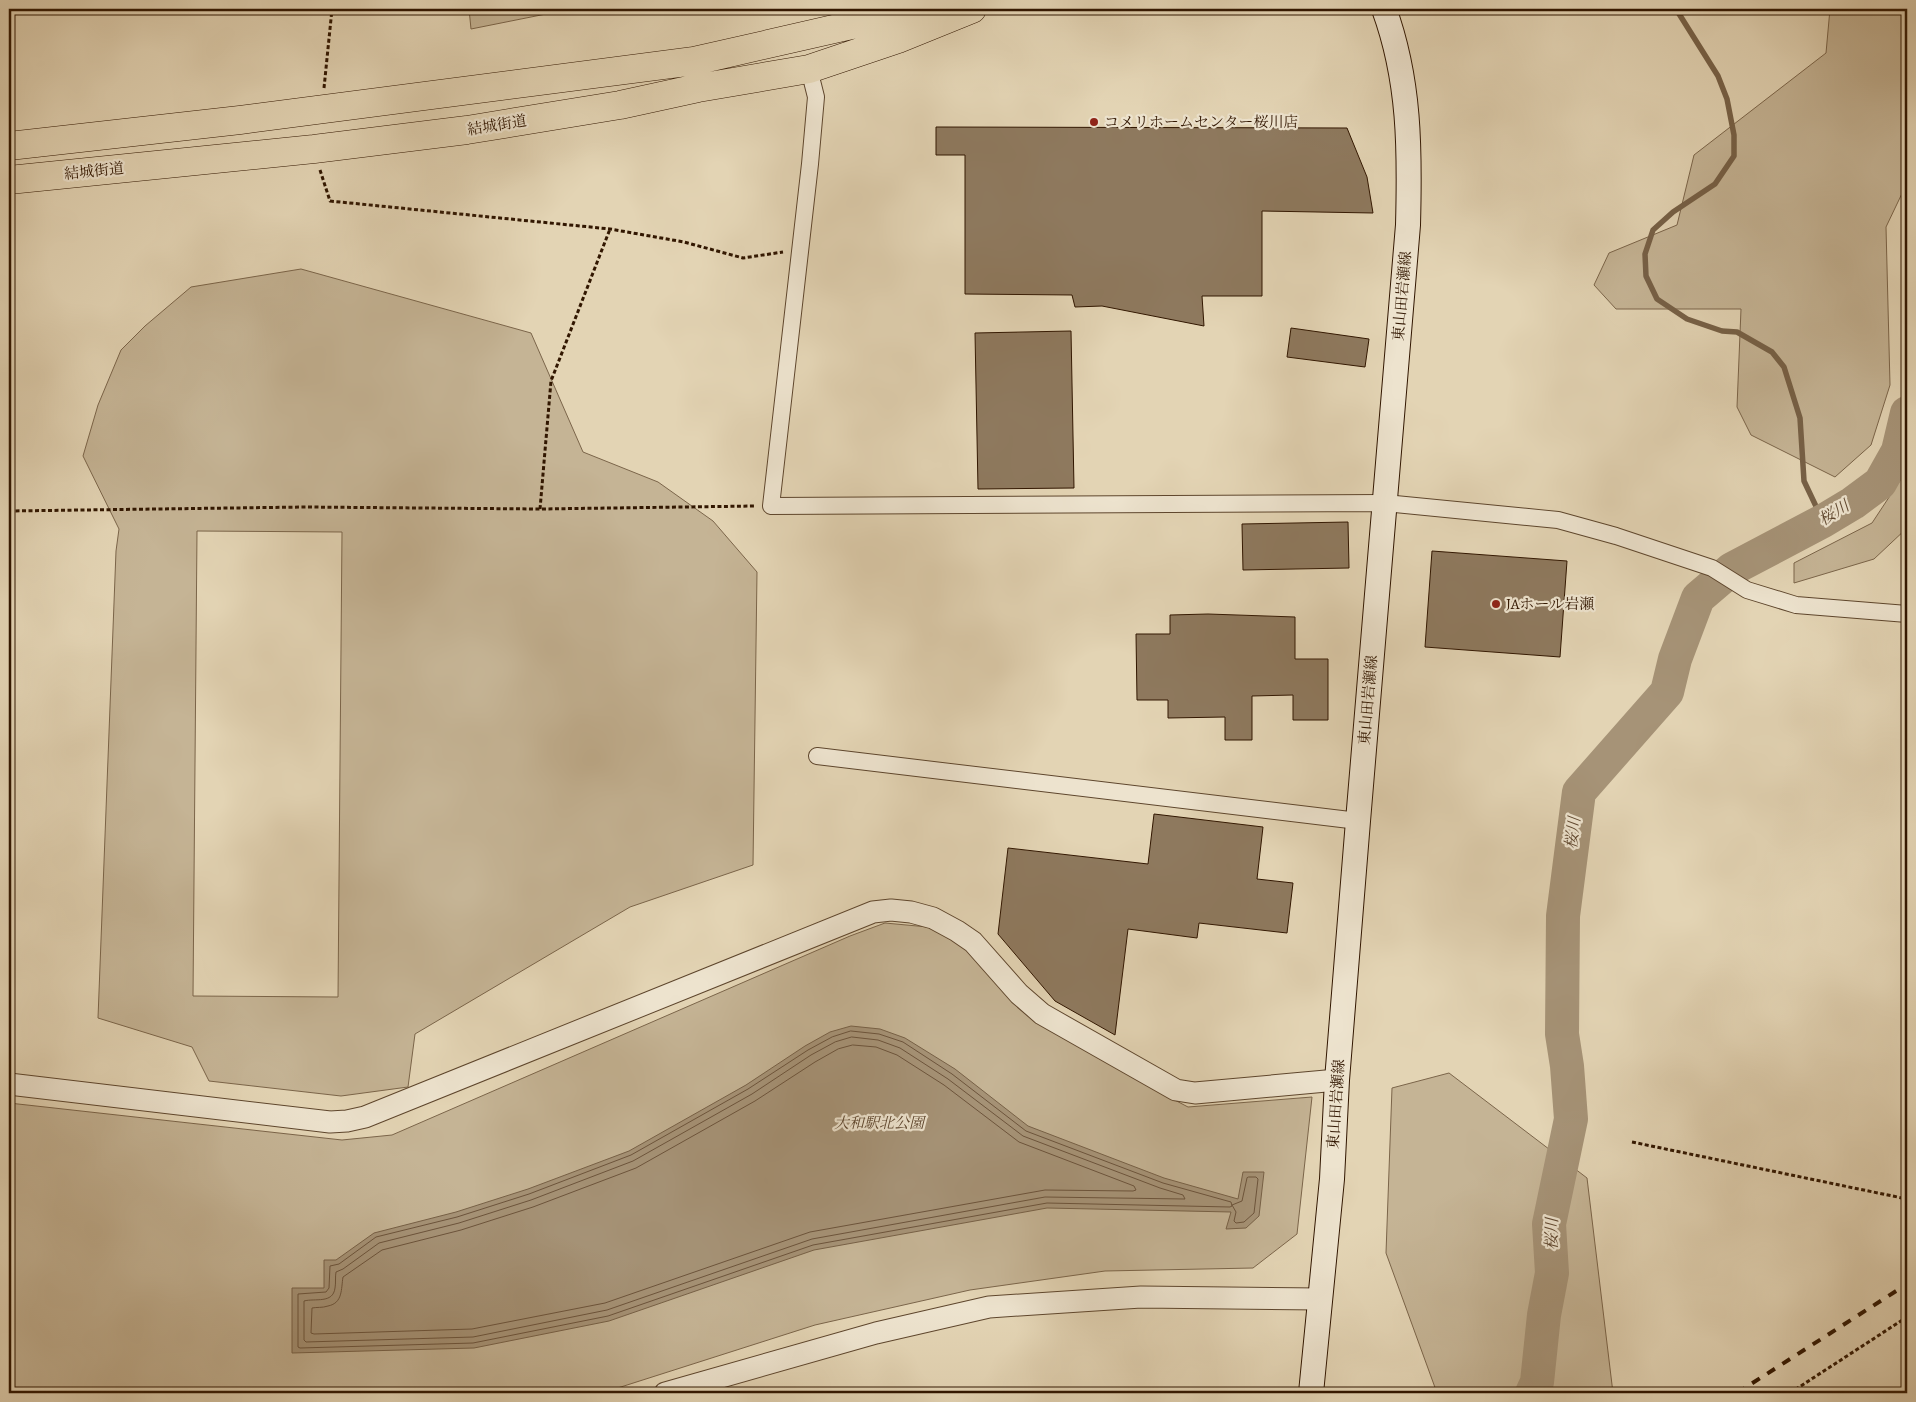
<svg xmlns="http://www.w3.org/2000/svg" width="1916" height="1402" font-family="Alegreya,'Noto Serif JP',serif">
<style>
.green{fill:#c5b495;stroke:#7b654a;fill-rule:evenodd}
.water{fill:#a69377;stroke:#776147}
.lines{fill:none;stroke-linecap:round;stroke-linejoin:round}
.shore{stroke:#6c543c;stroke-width:1}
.stream{stroke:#776147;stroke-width:5.5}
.river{stroke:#a69377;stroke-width:34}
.building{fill:#8e795e;stroke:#311600}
.minor-casing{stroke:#5e462d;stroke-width:18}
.tertiary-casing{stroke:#5e462d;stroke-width:23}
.secondary-casing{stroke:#311600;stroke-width:26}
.trunk-casing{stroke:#311600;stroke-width:29}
.path{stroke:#311600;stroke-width:3;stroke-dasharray:4 2.5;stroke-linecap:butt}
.minor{stroke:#ede3ce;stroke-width:16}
.tertiary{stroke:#ede3ce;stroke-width:21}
.secondary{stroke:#ede3ce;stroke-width:24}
.trunk{stroke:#e3d4b4;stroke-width:28}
.rail{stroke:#311600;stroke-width:4;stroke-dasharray:9 9;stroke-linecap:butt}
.poi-dot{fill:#8f2418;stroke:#ede3ce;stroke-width:2}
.labels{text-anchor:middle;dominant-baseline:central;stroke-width:4.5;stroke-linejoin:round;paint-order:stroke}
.poi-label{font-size:15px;fill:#311600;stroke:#ede3ce;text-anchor:start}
.street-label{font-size:15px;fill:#311600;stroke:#ede3ce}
.park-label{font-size:15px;font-style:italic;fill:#5d452d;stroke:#ede3ce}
.water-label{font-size:16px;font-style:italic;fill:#604830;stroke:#ede3ce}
</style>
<rect width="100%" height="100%" fill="#e3d4b4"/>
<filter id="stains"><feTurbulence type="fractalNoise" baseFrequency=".004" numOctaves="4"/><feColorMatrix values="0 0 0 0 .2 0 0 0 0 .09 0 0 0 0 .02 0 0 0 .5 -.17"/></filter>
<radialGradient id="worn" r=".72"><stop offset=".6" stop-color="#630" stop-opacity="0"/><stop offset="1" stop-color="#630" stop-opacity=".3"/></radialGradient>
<path class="green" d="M469 9H571L471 29Z
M1830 9H1907V183L1886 227 1890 385 1871 445 1835 477 1751 435 1737 407 1741 309H1616L1594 285 1609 253 1677 225 1694 155 1826 53Z
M301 269 531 333 583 452 658 482 713 521 757 572 753 865 630 907 415 1034 408 1087 341 1096 209 1081 192 1047 98 1018 116 551 119 529 83 456 98 405 121 350 145 326 191 287ZM197 531 342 532 338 997 193 996Z
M1907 470V528L1874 559 1794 583V563L1872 523Z
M885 923 928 927 964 945 1146 1085 1188 1107 1312 1097 1297 1234 1253 1268 1105 1271 970 1290 815 1325 602 1393H9V1103L342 1140 392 1135 850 936Z
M1449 1073 1587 1178 1613 1393H1437L1386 1253 1392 1088Z"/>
<path class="water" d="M851 1026 880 1029 905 1038 955 1069 1028 1126 1164 1178 1238 1199 1243 1172H1264L1259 1216 1246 1228 1226 1229 1231 1212 1047 1208 814 1250 609 1321 474 1348 292 1353V1288H324V1260H336L374 1233 456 1212 528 1189 629 1151 746 1085 805 1046 830 1032Z
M1530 1380 1543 1384 1539 1393H1524Z"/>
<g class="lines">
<path class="shore" d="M851 1031 879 1034 903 1042 952 1074 1026 1131 1163 1183 1231 1202 1232 1206 1230 1207 1047 1203 813 1245 608 1316 473 1343 300 1348 298 1347V1294L326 1292 329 1288 330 1266 339 1264 376 1237 457 1217 529 1194 631 1155 748 1089 808 1050 832 1037Z
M852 1037 878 1040 900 1048 948 1079 1023 1136 1160 1188 1183 1195 1185 1199 1045 1197 812 1239 607 1310 473 1337 306 1342 304 1340V1301C315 1298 333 1304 335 1288 336 1283 335 1277 336 1272L343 1269 379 1243 459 1223 531 1200 633 1161 752 1094 811 1055 835 1042Z
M853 1045 876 1047 897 1055 944 1085 1019 1142 1134 1186 1136 1190 1133 1191 1045 1190 810 1232 605 1303 472 1329 314 1334 311 1333 312 1308C317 1307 322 1308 328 1306 343 1303 341 1289 343 1277L382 1250 461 1230 533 1207 636 1168 755 1101 815 1062 838 1049Z
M1249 1177H1256L1258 1179 1254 1213 1244 1222 1236 1223 1234 1221 1236 1212 1232 1205 1242 1201 1247 1178Z"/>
<path class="stream" d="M1676 9 1718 76 1727 99 1734 135V156L1715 184 1673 212 1653 230 1645 254 1646 276 1657 299 1687 319 1722 331 1737 332 1772 352 1784 367 1800 418 1804 481 1823 521"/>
<path class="river" d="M1532 1393 1537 1382 1544 1315 1552 1273 1549 1224 1571 1119 1567 1066 1562 1034 1563 916 1579 792 1667 692 1675 659 1698 598 1732 569 1823 521 1853 503 1880 483 1898 451 1907 413"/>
</g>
<path class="building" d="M936 127 1347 128 1367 177 1373 213 1262 211V296H1202L1204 326 1102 306 1075 307 1072 295 965 294V155H936Z
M1291 328 1369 339 1365 367 1287 357Z
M1071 331 1074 488 978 489 975 333Z
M1348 522 1349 568 1243 570 1242 524Z
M1432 551 1567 561 1560 657 1425 647Z
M1208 614 1295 617V659H1328V720H1293V695L1252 696V740H1225V717L1168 718V700H1137L1136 634H1170V615Z
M1154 814 1263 827 1257 879 1293 883 1287 933 1199 923 1197 938 1128 929 1115 1035 1055 1001 998 934 1008 848 1148 864Z"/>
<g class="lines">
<g class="minor-casing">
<path id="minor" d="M809 69 816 97 810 164 771 506 1385 503 1558 520 1616 536 1712 568 1747 590 1796 605 1907 614
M817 756 1358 821"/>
</g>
<g class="tertiary-casing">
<path id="tertiary" d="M9 1084 330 1122 347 1121 365 1117 873 912 891 910 911 912 933 918 957 931 973 942 1019 994 1042 1014 1176 1090 1195 1093 1337 1080
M665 1393 876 1333 989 1307 1141 1297 1320 1299"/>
</g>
<g class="secondary-casing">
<path id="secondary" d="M1311 1393 1332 1179 1337 1080 1358 821 1408 225C1410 150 1410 80 1384 9"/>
</g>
<g class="trunk-casing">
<path id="trunk" d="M9 146 240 120 694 61 869 21 911 9
M9 180 314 149 467 130 620 105 698 88 809 69 898 39 972 9"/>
</g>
<path class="path" d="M324 88 332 9
M320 170 330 201 610 229 684 242 743 258 783 252
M540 509 551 381 610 229
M9 511 306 507 540 509 755 506
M1632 1142 1907 1199
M1790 1393 1907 1317"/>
<use href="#minor" class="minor"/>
<use href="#tertiary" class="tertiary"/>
<use href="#secondary" class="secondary"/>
<use href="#trunk" class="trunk"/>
<path class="rail" d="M1737 1393 1907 1284"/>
</g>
<g class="poi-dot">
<circle cx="1094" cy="122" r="5"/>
<circle cx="1496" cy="604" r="5"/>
</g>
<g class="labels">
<g class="poi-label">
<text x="1104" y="122">コメリホームセンター桜川店</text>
<text x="1506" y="604">JAホール岩瀬</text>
</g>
<g class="street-label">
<text transform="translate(497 125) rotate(-9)">結城街道</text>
<text transform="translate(94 171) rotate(-6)">結城街道</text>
<text transform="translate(1402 296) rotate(-85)">東山田岩瀬線</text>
<text transform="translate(1368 700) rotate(-85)">東山田岩瀬線</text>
<text transform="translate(1336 1104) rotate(-86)">東山田岩瀬線</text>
</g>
<g class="park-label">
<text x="879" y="1123">大和駅北公園</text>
</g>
<g class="water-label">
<text transform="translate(1834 513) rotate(-32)">桜川</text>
<text transform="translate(1573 833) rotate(-83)">桜川</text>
<text transform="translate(1552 1234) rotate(-89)">桜川</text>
</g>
</g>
<rect width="1916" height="1402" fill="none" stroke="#e3d4b4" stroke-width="30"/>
<rect x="10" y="10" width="1896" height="1382" fill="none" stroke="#311600" stroke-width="2.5"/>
<rect x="15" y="15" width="1886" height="1372" fill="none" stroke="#311600"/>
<rect width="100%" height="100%" filter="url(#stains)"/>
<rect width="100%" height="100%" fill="url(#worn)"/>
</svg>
